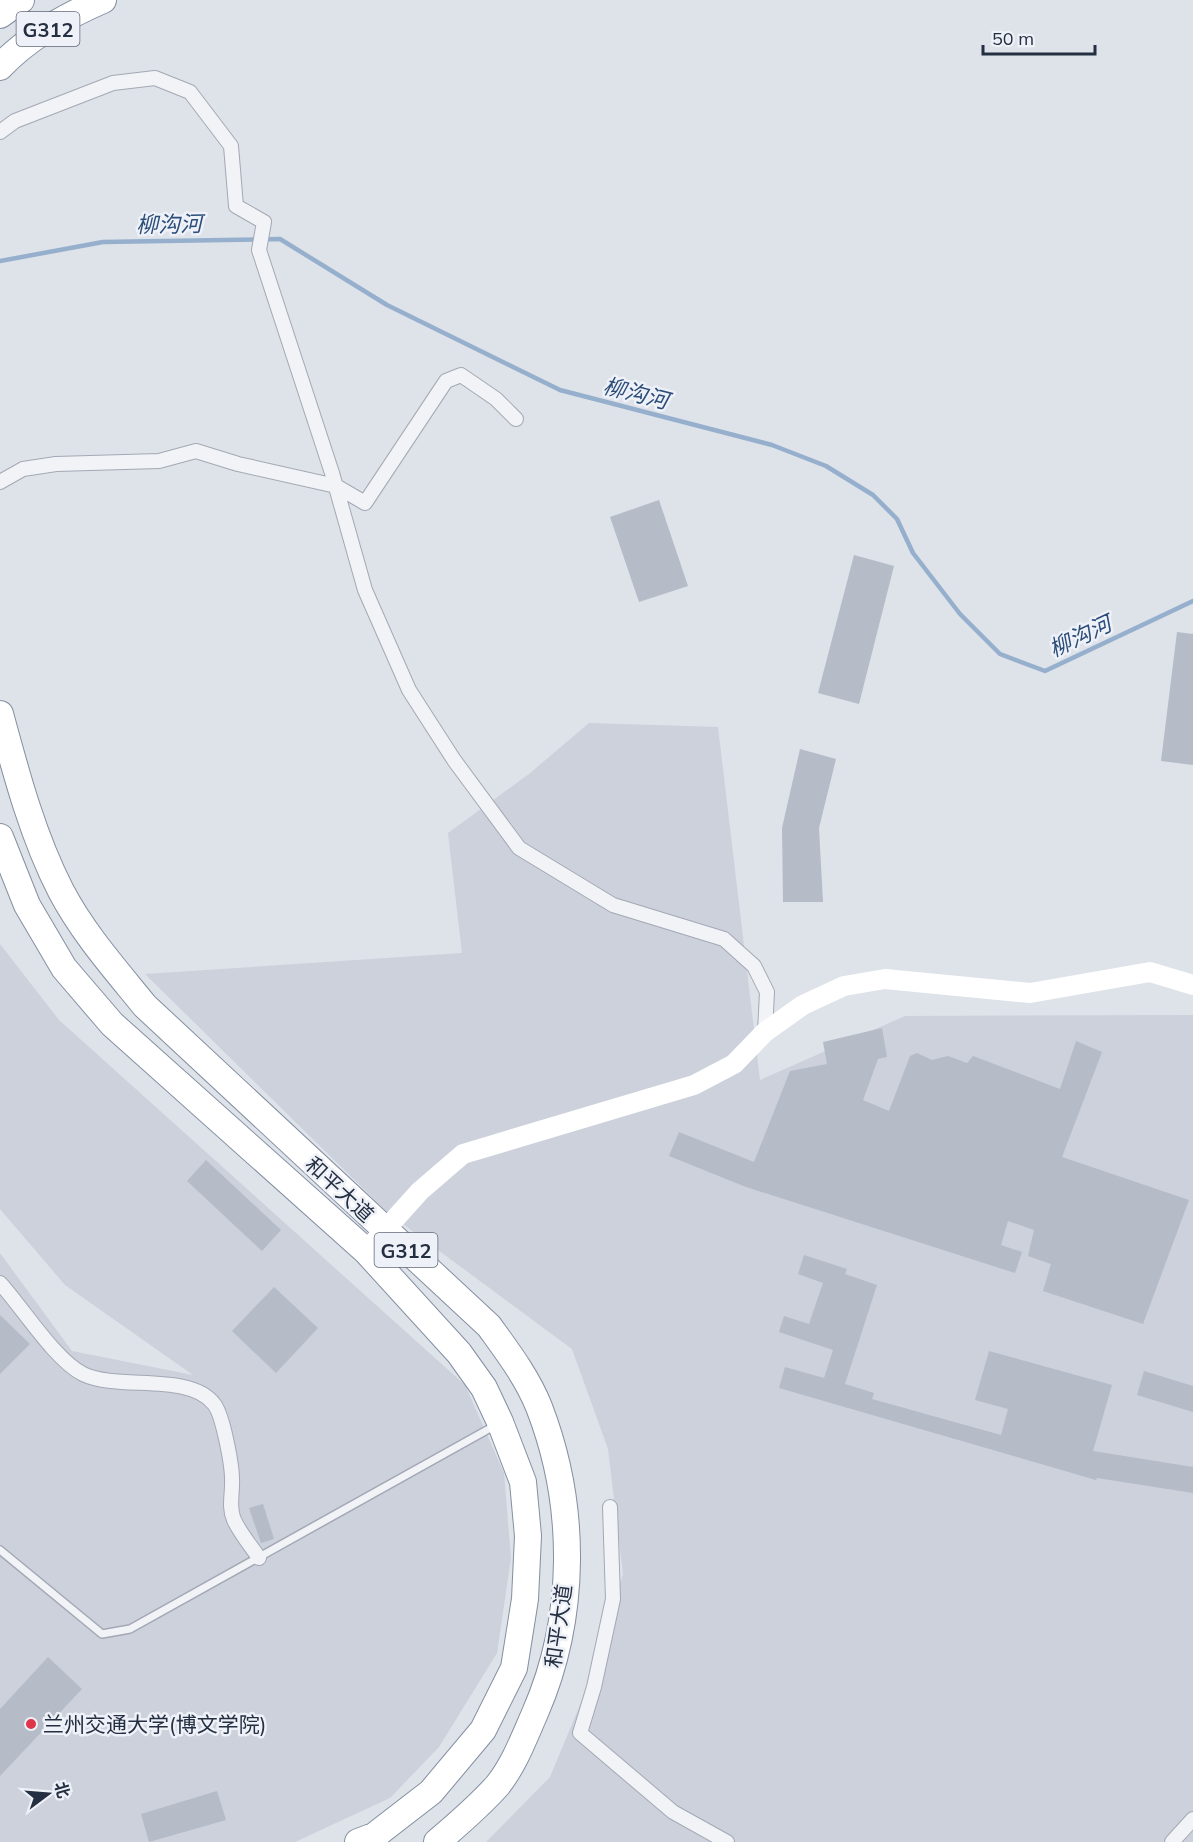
<svg xmlns="http://www.w3.org/2000/svg" width="1193" height="1842" font-family="Mulish,'Noto Sans SC',sans-serif">
<style>
.built{fill:#ccd1dc}
.lines{fill:none;stroke-linecap:round;stroke-linejoin:round}
.stream{stroke:#95afcd;stroke-width:4.5}
.building{fill:#b5bbc7}
.lane-casing{stroke:#a3a9b4;stroke-width:10}
.street-casing{stroke:#a3a9b4;stroke-width:16}
.highway-casing{stroke:#848fa1;stroke-width:28}
.lane{stroke:#f1f3f7;stroke-width:7}
.street{stroke:#f1f3f7;stroke-width:14}
.secondary{stroke:#fff;stroke-width:20}
.highway{stroke:#fff;stroke-width:26}
.poi-dot{fill:#dd354a;stroke:#eef1f7;stroke-width:2}
.labels{text-anchor:middle;dominant-baseline:central;stroke-width:5;stroke-linejoin:round;paint-order:stroke}
.shield{fill:#eef1f7;stroke:#616978;stroke-width:1.5}
.shield-label{font-size:20px;font-weight:bold;fill:#252f42}
.street-label{font-size:21px;fill:#252f42;stroke:#eef1f7}
.poi-label{font-size:21px;fill:#252f42;stroke:#eef1f7;text-anchor:start}
.water-label{font-size:22px;font-style:italic;fill:#2b4d7a;stroke:#eef1f7}
</style>
<rect width="100%" height="100%" fill="#dee2e9"/>
<path class="built" d="M589 723 718 727 760 1080 905 1016 1193 1015V1842H486L550 1777 590 1681 623 1574 608 1449 572 1349 388 1213 145 974 462 953 448 833 529 774Z
M0 944 59 1020 465 1385 504 1473 511 1558 497 1653 439 1747 390 1798 295 1842H0V1253L72 1351 193 1375 65 1285 0 1209Z"/>
<g class="lines">
<path class="stream" d="M0 261 103 242 280 239 387 305 560 390 772 445 826 466 873 495 897 519 913 553 960 614 1000 654 1045 671 1193 601"/>
</g>
<path class="building" d="M659 500 688 586 639 602 610 517Z
M854 555 894 566 859 704 818 693Z
M1177 632 1193 634V765L1161 761Z
M800 749 836 759 819 828 823 902H783L782 828Z
M882 1028 887 1057 878 1059 863 1100 889 1111 910 1056 917 1053 932 1060 948 1056 967 1063 973 1056 1060 1089 1076 1041 1102 1052 1062 1157 1189 1200 1143 1324 1043 1291 1051 1264 1028 1256 1034 1230 1008 1221 1001 1245 1022 1252 1015 1273 746 1187 669 1156 679 1132 754 1162 790 1071 827 1064 823 1042Z
M206 1160 281 1230 262 1251 187 1181Z
M804 1255 847 1269 845 1274 877 1285 845 1384 874 1393 872 1399 1001 1435 1008 1409 975 1400 989 1351 1112 1385 1093 1451 1193 1467V1493L1097 1478 1096 1480 779 1388 785 1367 824 1378 833 1350 779 1332 784 1316 809 1324 823 1283 798 1274Z
M274 1287 318 1328 276 1373 232 1331Z
M0 1315 30 1344 0 1374Z
M1144 1371 1193 1386V1412L1137 1395Z
M263 1504 274 1539 261 1543 249 1508Z
M48 1657 82 1689 0 1776V1709Z
M217 1791 226 1820 149 1842 141 1814Z"/>
<g class="lines">
<g class="lane-casing">
<path id="lane" d="M0 1550 102 1634 130 1629 496 1425"/>
</g>
<g class="street-casing">
<path id="street" d="M0 132 15 121 113 83 155 78 190 92 231 146 236 206 264 222 259 250 332 473 365 590 409 690 454 760 519 848 613 905 724 939 754 966 767 992 765 1032
M0 482 23 469 56 464 159 461 196 451 238 464 336 486 365 503 446 381 461 375 496 399 516 419
M0 1283C22 1307 55 1360 83 1374 118 1391 190 1372 214 1404 223 1415 232 1465 232 1479 233 1493 228 1506 234 1520 240 1533 251 1546 259 1558
M610 1507 613 1599 594 1687 580 1733 673 1812 727 1842
M1172 1842 1193 1819"/>
</g>
<g class="highway-casing">
<path id="highway" d="M0 15 21 0
M0 67C28 37 66 16 103 0
M0 714C16 773 33 837 61 891 83 933 115 969 145 1006L489 1326C507 1351 527 1377 539 1407 577 1505 577 1617 535 1713 524 1738 514 1765 497 1786 479 1806 457 1825 437 1842
M0 837 27 905 64 968 112 1024 366 1251 459 1353 484 1388 500 1422 523 1482 528 1536 525 1599 514 1668 483 1730 431 1792 374 1836 358 1842"/>
</g>
<use href="#lane" class="lane"/>
<use href="#street" class="street"/>
<path class="secondary" d="M366 1251 420 1191 463 1154 694 1085 734 1064 765 1032 803 1005 844 986 885 979 1030 993 1150 972 1193 985"/>
<use href="#highway" class="highway"/>
</g>
<circle class="poi-dot" cx="31" cy="1724" r="6"/>
<g class="labels">
<g class="shield">
<rect x="16.5" y="12" width="63" height="34" rx="4.5"/>
<rect x="374.5" y="1233" width="63" height="34" rx="4.5"/>
</g>
<g class="shield-label">
<text x="48" y="29">G312</text>
<text x="406" y="1250">G312</text>
</g>
<g class="street-label">
<text transform="translate(340 1189) rotate(43)">和平大道</text>
<text transform="translate(558 1626) rotate(-82)">和平大道</text>
</g>
<g class="poi-label">
<text x="43" y="1724">兰州交通大学(博文学院)</text>
</g>
<g class="water-label">
<text transform="translate(169 224) rotate(-1)">柳沟河</text>
<text transform="translate(636 393) rotate(14)">柳沟河</text>
<text transform="translate(1080 636) rotate(-25)">柳沟河</text>
</g>
</g>
<g transform="translate(48 1794) rotate(74)" stroke="#eef1f7" stroke-width="4.5" paint-order="stroke">
<path d="M0-4.5L10 22L0 15L-10 22Z" fill="#252f42"/>
<text y="-9" font-size="16" font-weight="bold" text-anchor="middle" fill="#252f42">北</text>
</g>
<path d="M983 45v9h112v-9" fill="none" stroke="#252f42" stroke-width="3"/>
<text x="992" y="45" font-size="18" fill="#252f42" stroke="#eef1f7" stroke-width="4.5" paint-order="stroke">50 m</text>
</svg>
